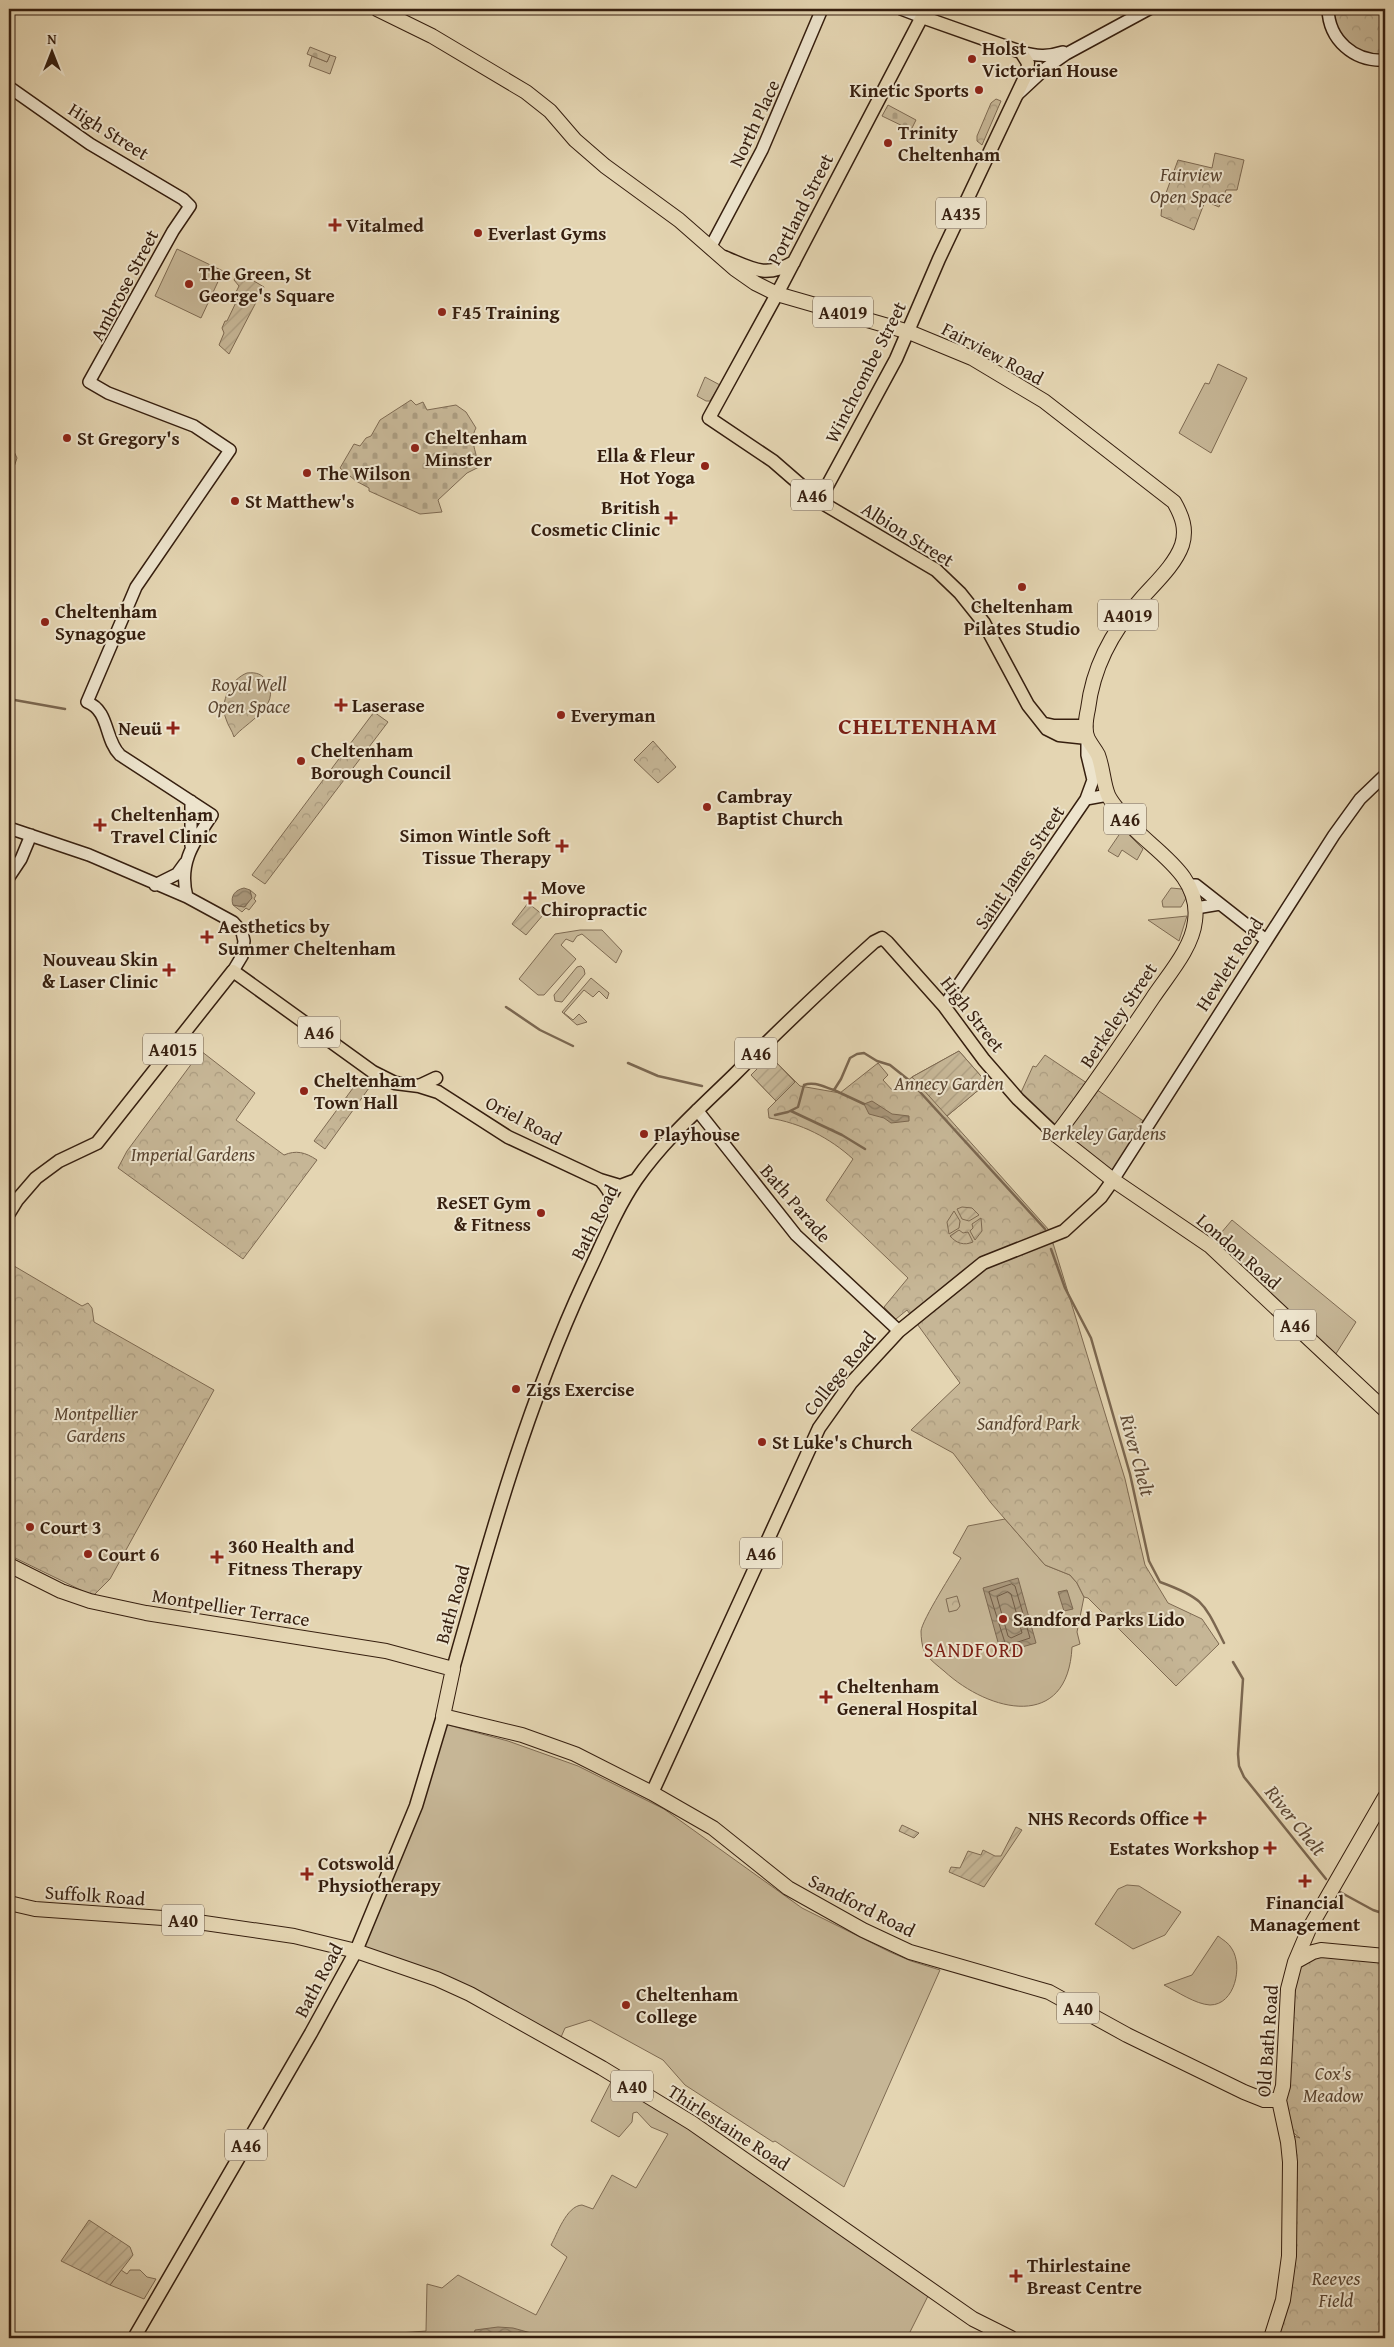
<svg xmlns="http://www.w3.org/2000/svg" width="1394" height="2347" font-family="'Gentium Book Plus',serif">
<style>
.grass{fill:#c6b696;stroke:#7e6a52}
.cemetery{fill:url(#cemetery-stones);stroke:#7e6a52}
.park{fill:url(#park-crowns);stroke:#7e6a52}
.garden{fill:url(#garden-furrows);stroke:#7e6a52}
.water{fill:url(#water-waves);stroke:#7b6750}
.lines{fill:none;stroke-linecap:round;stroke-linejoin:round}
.shore{stroke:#705b45;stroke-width:1}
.stream{stroke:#7b6750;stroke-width:2.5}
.secondary-casing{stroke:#361f0f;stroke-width:14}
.primary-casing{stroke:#361f0f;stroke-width:15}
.highway-casing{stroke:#361f0f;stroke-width:16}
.secondary{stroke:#ede4cd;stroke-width:11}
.primary{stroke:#e4d5b2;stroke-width:12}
.highway{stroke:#e4d5b2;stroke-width:14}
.poi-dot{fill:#8f2418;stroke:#ede4cd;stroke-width:2}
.labels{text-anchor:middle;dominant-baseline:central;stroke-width:4;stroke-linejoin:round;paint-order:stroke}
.shield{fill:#ede4cd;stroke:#6d5a48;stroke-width:1}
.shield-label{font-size:18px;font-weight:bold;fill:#361f0f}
.poi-label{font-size:19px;font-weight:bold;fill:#361f0f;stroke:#ede4cd;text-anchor:start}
.street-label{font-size:19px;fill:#361f0f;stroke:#ede4cd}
.park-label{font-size:19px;font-style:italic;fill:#5a4531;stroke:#ede4cd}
.water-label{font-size:20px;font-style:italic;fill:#5e4935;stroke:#ede4cd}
.neighbourhood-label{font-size:20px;letter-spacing:1px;fill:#7a1f14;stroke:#ede4cd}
.district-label{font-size:24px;font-weight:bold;letter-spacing:1px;fill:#7a1f14;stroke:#ede4cd}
</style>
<defs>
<pattern id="cemetery-stones" width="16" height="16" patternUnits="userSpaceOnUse" patternTransform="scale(1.25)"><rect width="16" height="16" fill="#c6b696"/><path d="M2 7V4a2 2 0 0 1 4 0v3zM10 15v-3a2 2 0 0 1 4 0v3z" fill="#ab9c80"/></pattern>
<pattern id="park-crowns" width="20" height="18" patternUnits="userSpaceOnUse" patternTransform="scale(1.25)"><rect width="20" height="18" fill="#c6b696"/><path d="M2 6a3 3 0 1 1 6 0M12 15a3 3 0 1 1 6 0" fill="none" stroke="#ab9c80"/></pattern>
<pattern id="garden-furrows" width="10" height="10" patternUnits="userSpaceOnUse" patternTransform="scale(1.25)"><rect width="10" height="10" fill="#c6b696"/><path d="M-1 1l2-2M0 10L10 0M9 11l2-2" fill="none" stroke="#ab9c80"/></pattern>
<pattern id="water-waves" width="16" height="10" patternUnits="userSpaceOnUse" patternTransform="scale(1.25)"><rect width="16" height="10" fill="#a9977b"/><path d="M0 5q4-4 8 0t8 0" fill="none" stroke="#8a7b63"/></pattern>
</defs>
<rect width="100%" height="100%" fill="#e4d5b2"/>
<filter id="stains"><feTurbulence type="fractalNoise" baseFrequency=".004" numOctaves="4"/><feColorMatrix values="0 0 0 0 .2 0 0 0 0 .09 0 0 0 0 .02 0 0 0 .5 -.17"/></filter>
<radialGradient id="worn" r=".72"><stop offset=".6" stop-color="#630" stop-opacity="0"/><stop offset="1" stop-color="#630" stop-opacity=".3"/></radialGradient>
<path class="grass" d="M330 55 336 57 330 74 309 66 312 56 327 62Z
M177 249 223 271 201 318 155 296Z
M1218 364 1247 378 1211 453 1179 433 1205 383 1209 384Z
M705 377 720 385 710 401H706L697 396Z
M9 441 17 458 9 482Z
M1123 829 1143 849 1137 860 1122 850 1118 857 1108 851Z
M1171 888 1182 889 1186 898 1181 907H1163L1162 901Z
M250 890 256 895 254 899 256 901 249 910 246 908 242 912 233 905 245 907 251 898Z
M1187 916 1179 941 1148 920Z
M580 930H602L622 951 616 963 582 934 577 936 573 942 566 939 561 945 576 959 544 995H538L519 979 555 934Z
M581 966 584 969 585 974 562 1002 555 1001 554 995 577 967Z
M591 978 609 993 607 999 599 991 593 997 584 990 564 1013 573 1020 579 1014 587 1022 577 1025 562 1012Z
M1232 1220 1356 1322 1332 1360 1210 1246Z
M1005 1519 1045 1565 1070 1575 1077 1583 1084 1597 1077 1632 1080 1644 1072 1647C1068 1731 990 1713 944 1671 938 1666 930 1660 925 1653 922 1647 921 1638 921 1631 922 1620 954 1570 961 1558L953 1553 968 1526Z
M444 1724 508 1741 578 1766 664 1809 802 1908 890 1952 911 1961 940 1970 844 2187 775 2141 773 2142 685 2085 663 2060 590 2020 565 2028 558 2044 470 1994 356 1951Z
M1127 1885 1139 1886 1181 1912 1165 1935 1133 1949 1095 1924 1118 1889Z
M1218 1936C1223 1940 1229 1943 1232 1949 1243 1966 1235 2005 1210 2005 1195 2004 1178 1992 1164 1985L1192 1975Z
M614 2076 931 2290 907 2338H397L399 2333 426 2331 427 2284 442 2288 458 2275 536 2315 567 2257 551 2245C557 2235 566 2206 582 2205L593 2209 612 2175 636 2188 668 2134 651 2127 637 2112 633 2113 632 2122 619 2137 591 2121Z
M121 2270 127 2274 130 2270H140L147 2277 156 2279 144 2299 110 2285Z"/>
<path class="cemetery" d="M310 47 330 55 327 62 307 54Z
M888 105 916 120 911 130 882 116Z
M411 400 416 405 423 402 427 410 456 405 466 412 476 428C469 440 477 454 479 467L467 473 438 500 442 512 420 514 369 491V488L356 481 340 468 354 444 360 446 366 438 371 436 380 420Z"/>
<path class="park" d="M1332 9H1385V56C1352 56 1339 39 1332 9Z
M996 99 1001 101 982 145 977 141V136L991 103Z
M1215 153 1244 160 1237 190H1226L1219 207 1205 201 1194 230 1161 216 1162 204 1178 160 1212 168Z
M247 673C256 672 263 674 267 682 282 706 245 723 234 737 232 730 228 726 226 719 219 702 231 679 247 673Z
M374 712 388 722 265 884 252 875Z
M653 741 676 767 658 783 634 760Z
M201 1051 255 1093 236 1120 284 1155C296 1150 305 1152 317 1160L243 1259 118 1168 127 1151Z
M959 1051 987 1083 947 1116 1049 1230 1125 1479 1145 1565 1168 1603 1202 1619 1219 1644 1176 1686 1088 1598 1084 1597 1077 1583 1070 1575 1045 1565 991 1503 953 1453 911 1430 960 1383 907 1310 896 1319 884 1307 908 1278 826 1200 853 1159C830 1138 801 1123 769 1118L768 1109 776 1101 751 1075 770 1056 800 1086 840 1093 878 1063 888 1075 883 1080 894 1092 912 1077Z
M1045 1055 1148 1124 1113 1180 1018 1099 1033 1066 1036 1067Z
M362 1083 369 1088 325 1149 314 1141 353 1088Z
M9 1263 82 1306 88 1303 92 1308 94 1322 214 1390 110 1579 93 1596 9 1555Z
M957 1596 960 1606 957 1610 949 1612 946 1599Z
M1302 1945 1385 1956V2338H1271L1281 2310 1287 2134 1300 2138 1287 2128 1282 2102 1287 2013Z"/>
<path class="garden" d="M237 271 264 287 229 354 219 345 224 333 222 328 225 321H227L240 294 236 292 239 286 234 280Z
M528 903 543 915 526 935 512 924Z
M959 1051 987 1083 947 1116 912 1077Z
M770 1056 795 1082 776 1101 751 1075Z
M962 1207 972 1208 979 1215 969 1221 962 1219 957 1209Z
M954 1211 960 1221 959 1228 949 1234 947 1222Z
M981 1218 982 1231 975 1240 970 1231 973 1228 972 1224Z
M959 1230 963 1233 968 1232 973 1242C964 1246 956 1243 950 1236Z
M902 1825 919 1833 914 1838 899 1831Z
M1016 1827 1022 1830 984 1887 949 1872 951 1867 960 1868 968 1851 981 1855 983 1850 995 1856H1001Z
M89 2220 130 2247 133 2255 110 2285 61 2261Z"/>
<path class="water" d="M244 888 250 890 252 898 244 907 233 905C230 896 235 890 244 888Z
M872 1101 892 1114 909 1116V1121L891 1123 884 1118 869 1114 864 1104Z
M1018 1578 1036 1643 1001 1653 983 1588Z
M1067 1590 1073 1609 1064 1611 1058 1592Z
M498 2327 513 2328 549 2338H473L475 2330Z"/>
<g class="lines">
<path class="shore" d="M1012 1584 1015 1586 1030 1638 1006 1646 989 1592Z
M1008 1592 1011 1594 1022 1633 1011 1638 1008 1636 997 1597Z
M478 2338 480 2333H512L534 2338"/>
<path class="stream" d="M9 699 65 709
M506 1007 540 1030 573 1046
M628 1063 658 1076 702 1086
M834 1090 864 1104
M791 1111 842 1135 865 1149
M775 1115 788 1112 798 1107 804 1085C814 1081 824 1087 834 1090L841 1079 850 1058 857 1054 864 1053 877 1061 890 1065 910 1081 1045 1229
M1051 1249 1065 1288 1091 1338 1130 1474 1149 1561 1160 1582C1204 1598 1204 1603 1224 1643
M1233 1662 1243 1679 1238 1754 1239 1766 1244 1777 1326 1879
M1340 1892 1373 1910 1385 1914"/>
<g class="secondary-casing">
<path id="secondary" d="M901 9 922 17
M1328 9C1329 40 1354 62 1385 60
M1021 52C1036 56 1048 57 1063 52
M9 87 90 144 183 199 190 206 173 231 89 382 108 393 194 426 230 450 136 587 87 702C110 711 104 739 120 755L212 815C194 842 178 863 187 897
M1017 95 1046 68 1066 54 1149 9
M710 248 762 150 822 9
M1086 799 1108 795
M191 801V846
M9 828 89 855 187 897 233 922 242 932 244 941 242 956 233 971
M9 877 21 859 31 835
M155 885 177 874 185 863
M1189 885H1196L1266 940
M1196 908 1220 904
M944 1006 1086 799 1093 780 1087 755V738
M697 1110 796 1235 899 1331
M1113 1180 1334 835 1360 799 1385 775"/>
</g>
<g class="primary-casing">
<path id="primary" d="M926 9 777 294 709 418 773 461 819 501 936 570 960 593 984 623 1028 705 1047 729 1059 735 1087 738
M724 257C751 268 765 279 794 262
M819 501 896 359 939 259 1027 73 1028 63 1021 52 922 17
M1045 724 1054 726H1086
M419 1086 436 1078
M602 1182C612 1193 614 1202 614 1217
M9 1213 17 1200 36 1178 59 1161 97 1143 233 971 373 1072 395 1083 419 1086 438 1092 508 1137 600 1180 620 1186 636 1180
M453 1669C490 1537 527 1405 585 1280 601 1247 615 1211 636 1180 663 1141 699 1109 733 1076 779 1030 826 985 874 942L882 938 887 942 944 1006 984 1060 1018 1099 1056 1135
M652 1793 819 1428 851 1383 899 1331 983 1263 1064 1231 1101 1197 1113 1180
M134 2338 311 2033 356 1951 416 1806 443 1716"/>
</g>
<g class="highway-casing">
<path id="highway" d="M377 9 432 36 526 92 550 111 575 140 605 166 679 220 735 269 755 283 777 294 909 332 972 358 1044 401 1174 502C1182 516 1187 529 1182 545 1175 565 1155 583 1141 599 1113 630 1093 667 1088 709 1086 718 1084 731 1088 739 1091 745 1095 749 1098 755 1103 768 1103 783 1108 795 1111 802 1117 808 1121 814 1146 848 1202 871 1195 921 1192 949 1167 976 1152 999 1121 1045 1090 1091 1056 1135L1113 1180 1210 1246 1385 1410
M9 1565 61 1591 90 1601 146 1613 386 1651 453 1669 443 1716 522 1735 575 1754 652 1793 713 1828 788 1888 863 1930 910 1952 1049 1992 1127 2035 1244 2092 1264 2100H1279
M9 1903 35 1909 177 1919 294 1936 356 1951 437 1979 470 1994 602 2068 692 2123 973 2319 1011 2338
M1295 1962 1313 1952 1321 1950 1385 1956
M1271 2338 1283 2300 1289 2256 1290 2162 1288 2142 1279 2100 1283 2086 1288 1989 1295 1962 1309 1929 1385 1797"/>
</g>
<use href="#secondary" class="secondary"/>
<use href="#primary" class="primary"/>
<use href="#highway" class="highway"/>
</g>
<g class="poi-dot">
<circle cx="972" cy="59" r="5"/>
<circle cx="979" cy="90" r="5"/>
<circle cx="888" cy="143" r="5"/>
<path d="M332.5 217.5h5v5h5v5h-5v5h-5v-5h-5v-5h5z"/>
<circle cx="478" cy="233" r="5"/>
<circle cx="189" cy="284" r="5"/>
<circle cx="442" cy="312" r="5"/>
<circle cx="67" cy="438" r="5"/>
<circle cx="415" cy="448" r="5"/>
<circle cx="705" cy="466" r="5"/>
<circle cx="307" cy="473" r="5"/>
<circle cx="235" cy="501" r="5"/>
<path d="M668.5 510.5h5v5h5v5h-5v5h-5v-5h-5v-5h5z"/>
<circle cx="1022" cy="587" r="5"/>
<circle cx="45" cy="622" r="5"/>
<path d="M338.5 697.5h5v5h5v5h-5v5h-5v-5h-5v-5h5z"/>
<circle cx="561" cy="715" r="5"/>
<path d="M170.5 720.5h5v5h5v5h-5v5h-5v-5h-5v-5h5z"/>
<circle cx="301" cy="761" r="5"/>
<circle cx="707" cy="807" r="5"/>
<path d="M97.5 817.5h5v5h5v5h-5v5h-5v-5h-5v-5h5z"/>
<path d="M559.5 838.5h5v5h5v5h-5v5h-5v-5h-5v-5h5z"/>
<path d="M527.5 890.5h5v5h5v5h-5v5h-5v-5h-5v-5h5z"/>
<path d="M204.5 929.5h5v5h5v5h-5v5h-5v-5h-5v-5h5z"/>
<path d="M166.5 962.5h5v5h5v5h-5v5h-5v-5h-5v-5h5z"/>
<circle cx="304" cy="1091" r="5"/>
<circle cx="644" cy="1134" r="5"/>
<circle cx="541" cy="1213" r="5"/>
<circle cx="516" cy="1389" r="5"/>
<circle cx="762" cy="1442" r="5"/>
<circle cx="30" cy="1527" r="5"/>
<circle cx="88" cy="1554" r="5"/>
<path d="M214.5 1549.5h5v5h5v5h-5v5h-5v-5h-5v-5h5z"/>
<circle cx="1003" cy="1619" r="5"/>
<path d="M823.5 1689.5h5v5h5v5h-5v5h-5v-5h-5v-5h5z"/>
<path d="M1197.5 1810.5h5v5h5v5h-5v5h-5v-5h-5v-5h5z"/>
<path d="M1267.5 1840.5h5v5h5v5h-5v5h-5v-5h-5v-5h5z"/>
<path d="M304.5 1866.5h5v5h5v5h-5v5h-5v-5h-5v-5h5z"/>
<path d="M1302.5 1873.5h5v5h5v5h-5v5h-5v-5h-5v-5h5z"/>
<circle cx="626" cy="2005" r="5"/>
<path d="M1013.5 2268.5h5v5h5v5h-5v5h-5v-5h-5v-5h5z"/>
</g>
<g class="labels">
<g class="shield">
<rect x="936" y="197.5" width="50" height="31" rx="4"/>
<rect x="813" y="296.5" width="60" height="31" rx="4"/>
<rect x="791" y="479.5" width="42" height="31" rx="4"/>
<rect x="1098" y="599.5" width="60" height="31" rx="4"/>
<rect x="1104" y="803.5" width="42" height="31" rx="4"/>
<rect x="298" y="1016.5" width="42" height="31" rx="4"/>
<rect x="143" y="1033.5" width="60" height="31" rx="4"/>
<rect x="735" y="1037.5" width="42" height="31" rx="4"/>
<rect x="1274" y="1309.5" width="42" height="31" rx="4"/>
<rect x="740" y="1537.5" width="42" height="31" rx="4"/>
<rect x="162" y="1904.5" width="42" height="31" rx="4"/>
<rect x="1057" y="1992.5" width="42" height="31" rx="4"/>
<rect x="611" y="2070.5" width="42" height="31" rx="4"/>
<rect x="225" y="2129.5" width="42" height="31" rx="4"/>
</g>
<g class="shield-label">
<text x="961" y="213">A435</text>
<text x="843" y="312">A4019</text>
<text x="812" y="495">A46</text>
<text x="1128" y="615">A4019</text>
<text x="1125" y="819">A46</text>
<text x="319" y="1032">A46</text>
<text x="173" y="1049">A4015</text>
<text x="756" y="1053">A46</text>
<text x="1295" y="1325">A46</text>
<text x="761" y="1553">A46</text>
<text x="183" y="1920">A40</text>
<text x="1078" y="2008">A40</text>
<text x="632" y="2086">A40</text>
<text x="246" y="2145">A46</text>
</g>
<g class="poi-label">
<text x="982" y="48">Holst<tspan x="982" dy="22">Victorian House</tspan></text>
<text x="969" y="90" text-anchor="end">Kinetic Sports</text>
<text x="898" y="132">Trinity<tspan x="898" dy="22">Cheltenham</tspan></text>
<text x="346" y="225">Vitalmed</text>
<text x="488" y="233">Everlast Gyms</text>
<text x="199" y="273">The Green, St<tspan x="199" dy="22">George's Square</tspan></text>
<text x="452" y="312">F45 Training</text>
<text x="425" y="437">Cheltenham<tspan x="425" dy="22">Minster</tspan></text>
<text x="77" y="438">St Gregory's</text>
<text x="695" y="455" text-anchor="end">Ella &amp; Fleur<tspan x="695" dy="22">Hot Yoga</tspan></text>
<text x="317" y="473">The Wilson</text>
<text x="245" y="501">St Matthew's</text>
<text x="660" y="507" text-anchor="end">British<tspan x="660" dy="22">Cosmetic Clinic</tspan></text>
<text x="1022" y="606" text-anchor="middle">Cheltenham<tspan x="1022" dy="22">Pilates Studio</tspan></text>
<text x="55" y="611">Cheltenham<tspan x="55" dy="22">Synagogue</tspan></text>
<text x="352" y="705">Laserase</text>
<text x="571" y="715">Everyman</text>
<text x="162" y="728" text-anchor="end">Neuü</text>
<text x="311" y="750">Cheltenham<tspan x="311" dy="22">Borough Council</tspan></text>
<text x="717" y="796">Cambray<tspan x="717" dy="22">Baptist Church</tspan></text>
<text x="111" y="814">Cheltenham<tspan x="111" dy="22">Travel Clinic</tspan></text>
<text x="551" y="835" text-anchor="end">Simon Wintle Soft<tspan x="551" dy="22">Tissue Therapy</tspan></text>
<text x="541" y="887">Move<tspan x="541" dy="22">Chiropractic</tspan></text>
<text x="218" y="926">Aesthetics by<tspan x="218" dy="22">Summer Cheltenham</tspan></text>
<text x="158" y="959" text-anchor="end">Nouveau Skin<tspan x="158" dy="22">&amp; Laser Clinic</tspan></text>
<text x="314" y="1080">Cheltenham<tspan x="314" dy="22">Town Hall</tspan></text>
<text x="654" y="1134">Playhouse</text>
<text x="531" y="1202" text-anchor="end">ReSET Gym<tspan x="531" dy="22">&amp; Fitness</tspan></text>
<text x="526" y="1389">Zigs Exercise</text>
<text x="772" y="1442">St Luke's Church</text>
<text x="40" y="1527">Court 3</text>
<text x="228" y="1546">360 Health and<tspan x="228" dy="22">Fitness Therapy</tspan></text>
<text x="98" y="1554">Court 6</text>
<text x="1013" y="1619">Sandford Parks Lido</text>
<text x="837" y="1686">Cheltenham<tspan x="837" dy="22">General Hospital</tspan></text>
<text x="1189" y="1818" text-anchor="end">NHS Records Office</text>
<text x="1259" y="1848" text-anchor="end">Estates Workshop</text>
<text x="318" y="1863">Cotswold<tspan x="318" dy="22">Physiotherapy</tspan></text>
<text x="1305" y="1902" text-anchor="middle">Financial<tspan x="1305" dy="22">Management</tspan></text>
<text x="636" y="1994">Cheltenham<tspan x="636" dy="22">College</tspan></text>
<text x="1027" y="2265">Thirlestaine<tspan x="1027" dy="22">Breast Centre</tspan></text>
</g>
<g class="street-label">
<text transform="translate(754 123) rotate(-65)">North Place</text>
<text transform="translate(109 131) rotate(32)">High Street</text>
<text transform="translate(800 209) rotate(-63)">Portland Street</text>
<text transform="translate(124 285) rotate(-62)">Ambrose Street</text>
<text transform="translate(993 353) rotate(28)">Fairview Road</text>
<text transform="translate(865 372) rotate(-63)">Winchcombe Street</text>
<text transform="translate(908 534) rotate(32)">Albion Street</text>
<text transform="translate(1019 867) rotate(-56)">Saint James Street</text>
<text transform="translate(1229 964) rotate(-57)">Hewlett Road</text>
<text transform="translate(973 1014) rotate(52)">High Street</text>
<text transform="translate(1118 1015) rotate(-56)">Berkeley Street</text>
<text transform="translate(524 1120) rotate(28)">Oriel Road</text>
<text transform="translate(796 1203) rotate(49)">Bath Parade</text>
<text transform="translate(594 1222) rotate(-63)">Bath Road</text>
<text transform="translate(1239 1251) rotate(41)">London Road</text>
<text transform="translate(839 1373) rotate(-51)">College Road</text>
<text transform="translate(452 1604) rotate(-74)">Bath Road</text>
<text transform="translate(231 1607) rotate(9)">Montpellier Terrace</text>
<text transform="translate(95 1895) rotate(4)">Suffolk Road</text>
<text transform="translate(862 1905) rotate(27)">Sandford Road</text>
<text transform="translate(318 1980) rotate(-62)">Bath Road</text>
<text transform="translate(1267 2041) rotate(-86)">Old Bath Road</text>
<text transform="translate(729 2127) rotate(33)">Thirlestaine Road</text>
</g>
<g class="park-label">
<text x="1191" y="174">Fairview<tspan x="1191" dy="22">Open Space</tspan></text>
<text x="249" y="684">Royal Well<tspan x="249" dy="22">Open Space</tspan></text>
<text x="949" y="1083">Annecy Garden</text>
<text x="1104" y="1133">Berkeley Gardens</text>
<text x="193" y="1154">Imperial Gardens</text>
<text x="96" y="1413">Montpellier<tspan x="96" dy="22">Gardens</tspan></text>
<text x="1028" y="1423">Sandford Park</text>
<text x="1333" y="2073">Cox's<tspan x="1333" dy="22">Meadow</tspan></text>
<text x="1336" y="2278">Reeves<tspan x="1336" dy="22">Field</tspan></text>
</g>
<g class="water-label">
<text transform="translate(1138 1455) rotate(75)">River Chelt</text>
<text transform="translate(1296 1820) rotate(51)">River Chelt</text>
</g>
<g class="neighbourhood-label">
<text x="974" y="1649">SANDFORD</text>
</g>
<g class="district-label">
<text x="918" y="725">CHELTENHAM</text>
</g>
</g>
<rect width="1394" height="2347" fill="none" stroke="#e4d5b2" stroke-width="30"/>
<rect x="10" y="10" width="1374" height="2327" fill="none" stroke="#361f0f" stroke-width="2.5"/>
<rect x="15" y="15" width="1364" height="2317" fill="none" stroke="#361f0f"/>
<g transform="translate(52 52)" stroke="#ede4cd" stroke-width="4" paint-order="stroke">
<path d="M0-4L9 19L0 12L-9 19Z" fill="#361f0f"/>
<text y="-8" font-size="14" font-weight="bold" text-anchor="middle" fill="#361f0f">N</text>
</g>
<rect width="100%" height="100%" filter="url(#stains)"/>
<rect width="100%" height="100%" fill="url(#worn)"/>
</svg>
